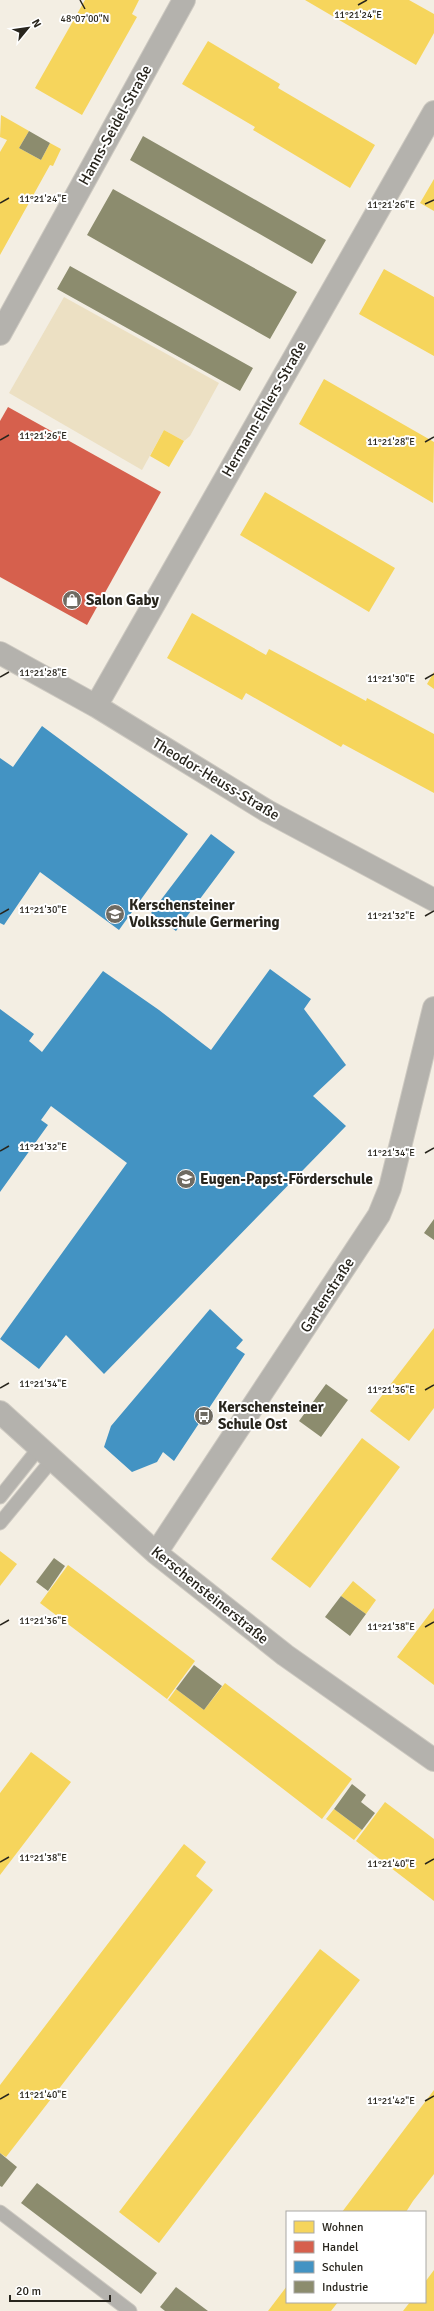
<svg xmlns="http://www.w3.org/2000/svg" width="434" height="2311" font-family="Signika,sans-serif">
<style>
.green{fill:#ece0c3}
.homes{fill:#f6d55c}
.shops{fill:#d6604d}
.schools{fill:#4393c3}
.industry{fill:#8c8c6e}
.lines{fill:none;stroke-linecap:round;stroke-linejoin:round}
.lane-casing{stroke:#cdc9c1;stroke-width:15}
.street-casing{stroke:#cdc9c1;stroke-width:24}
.lane{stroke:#b4b2ad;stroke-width:13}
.street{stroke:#b4b2ad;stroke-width:22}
.ticks{fill:none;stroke:#28251d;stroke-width:1.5}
.labels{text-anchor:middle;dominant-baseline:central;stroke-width:4;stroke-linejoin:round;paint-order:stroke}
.street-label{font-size:15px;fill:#28251d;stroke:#fff}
.poi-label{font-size:15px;font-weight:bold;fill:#28251d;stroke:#fff;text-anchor:start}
.ticks-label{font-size:10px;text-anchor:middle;fill:#28251d;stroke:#fff;stroke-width:4;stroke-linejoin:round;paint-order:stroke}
</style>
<rect width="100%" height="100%" fill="#f3eee3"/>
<path class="green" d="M64 297 219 383 190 436 184 441 164 430 142 470 9 393Z"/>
<path class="homes" d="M85 0H139L132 14 137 17 82 115 35 88Z
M305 0H409L434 14V33L416 65Z
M208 41 280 84 278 88 375 145 350 188 253 130 255 127 182 84Z
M1 115 29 131 19 148 41 160 50 143 61 149 53 166 50 165 0 255V152L7 140 0 137Z
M434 179V211L420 203Z
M384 269 434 297V356L359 314Z
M324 379 434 442 433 503 299 424Z
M164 430 184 441 169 467 150 456Z
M265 492 395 568 369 612 240 535Z
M192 613 266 655 269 649 366 701 367 698 434 734V793L343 744 341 747 246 693 242 700 167 658Z
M434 672V689L427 684Z
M434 1328V1408L409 1441 370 1411Z
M362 1438 400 1467 310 1588 271 1559Z
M0 1551 17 1564 0 1586Z
M68 1565 195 1661 167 1699 40 1603Z
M353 1581 376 1600 366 1614 341 1596Z
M434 1608V1685L397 1657Z
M225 1683 352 1779 322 1819 168 1700 176 1689 204 1710Z
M31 1752 71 1782 0 1875V1793Z
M385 1802 434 1839V1901L356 1841Z
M334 1809 362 1830 354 1840 326 1819Z
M184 1844 206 1862 196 1876 213 1890 6 2157 0 2153V2085Z
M320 1949 360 1980 159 2243 119 2212Z
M434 2090V2174L413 2201 406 2212H342Z
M434 2270V2311H403L410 2302H425V2282Z
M287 2286V2302H338L331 2311H268Z"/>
<path class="shops" d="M8 407 161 492 87 625 0 577V421Z"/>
<path class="schools" d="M42 726 188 834 119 930 40 872 4 925 0 923V758L13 767Z
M211 834 235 852 176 931 151 913Z
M270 969 311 999 304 1009 346 1065 313 1096 346 1126 104 1374 66 1335 39 1369 0 1339 127 1163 51 1106 41 1120 48 1125 0 1192V1009L34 1034 29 1041 42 1052 103 971 159 1010 211 1050Z
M210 1309 243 1340 236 1348 245 1354 174 1461 163 1452 157 1462 132 1472 104 1447 111 1426Z"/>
<path class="industry" d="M29 131 50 143 41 160 19 148Z
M143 136 326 240 312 264 130 160Z
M113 189 297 292 270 339 87 235Z
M70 266 253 368 240 391 57 289Z
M434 1219V1240L424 1233Z
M326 1384 348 1400 321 1437 299 1421Z
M54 1558 65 1566 48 1591 36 1582Z
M341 1596 366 1614 350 1636 325 1617Z
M194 1665 222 1686 204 1710 176 1689Z
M352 1784 366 1795 361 1802 375 1813 362 1830 334 1809Z
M0 2153 17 2167 2 2187 0 2186Z
M37 2183 157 2273 141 2294 21 2203Z
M176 2287 208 2311H165L160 2307Z"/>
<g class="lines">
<g class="lane-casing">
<path id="lane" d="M0 1497 39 1448
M0 1523 52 1460
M0 2212 130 2311"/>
</g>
<g class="street-casing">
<path id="street" d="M0 334 184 0
M0 653 96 706 267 811 434 900
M96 706 434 112
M0 1412 156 1553 285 1655 434 1760
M156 1553 379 1215 390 1188 434 1008"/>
</g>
<use href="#lane" class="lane"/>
<use href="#street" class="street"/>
</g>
<path class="ticks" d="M80 0 85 9M358 5 367 0M0 203 9 198M425 204 434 200M0 440 9 435M425 442 434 437M0 677 9 672M425 679 434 674M0 914 9 909M425 916 434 911M0 1151 9 1146M425 1153 434 1148M0 1388 9 1383M425 1390 434 1385M0 1625 9 1620M425 1627 434 1622M0 1862 9 1857M425 1864 434 1859M0 2099 9 2094M425 2101 434 2096"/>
<defs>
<g id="shop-disc" transform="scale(1)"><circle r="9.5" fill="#6f6b62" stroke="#fff"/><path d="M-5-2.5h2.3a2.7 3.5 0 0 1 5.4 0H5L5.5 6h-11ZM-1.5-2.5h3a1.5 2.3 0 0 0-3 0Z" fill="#fff"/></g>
<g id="school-disc" transform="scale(1)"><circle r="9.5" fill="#6f6b62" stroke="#fff"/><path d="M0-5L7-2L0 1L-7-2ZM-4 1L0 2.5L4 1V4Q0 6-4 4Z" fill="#fff"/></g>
<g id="bus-disc" transform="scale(1)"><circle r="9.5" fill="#6f6b62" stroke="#fff"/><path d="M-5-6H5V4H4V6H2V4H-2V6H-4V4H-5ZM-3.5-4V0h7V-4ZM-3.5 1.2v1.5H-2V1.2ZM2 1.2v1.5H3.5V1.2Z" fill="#fff"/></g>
</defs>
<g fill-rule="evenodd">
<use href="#shop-disc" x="72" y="600"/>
<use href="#school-disc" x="115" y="914"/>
<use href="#school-disc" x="186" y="1179"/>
<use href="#bus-disc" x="204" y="1416"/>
</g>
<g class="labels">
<g class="street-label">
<text transform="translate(115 125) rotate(-61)">Hanns-Seidel-Straße</text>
<text transform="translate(264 409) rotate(-60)">Hermann-Ehlers-Straße</text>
<text transform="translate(216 779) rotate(31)">Theodor-Heuss-Straße</text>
<text transform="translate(327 1295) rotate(-57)">Gartenstraße</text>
<text transform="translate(210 1595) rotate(39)">Kerschensteinerstraße</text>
</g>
<g class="poi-label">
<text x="86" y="600">Salon Gaby</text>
<text x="129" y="905">Kerschensteiner<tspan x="129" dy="17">Volksschule Germering</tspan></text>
<text x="200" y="1179">Eugen-Papst-Förderschule</text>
<text x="218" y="1407">Kerschensteiner<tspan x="218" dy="17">Schule Ost</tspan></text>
</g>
</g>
<g class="ticks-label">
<text x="358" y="18">11°21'24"E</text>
<text x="85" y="22">48°07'00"N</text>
<text x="43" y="202">11°21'24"E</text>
<text x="391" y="208">11°21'26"E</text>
<text x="43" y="439">11°21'26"E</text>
<text x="391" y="445">11°21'28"E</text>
<text x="43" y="676">11°21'28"E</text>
<text x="391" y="682">11°21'30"E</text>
<text x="43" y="913">11°21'30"E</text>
<text x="391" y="919">11°21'32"E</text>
<text x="43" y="1150">11°21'32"E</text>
<text x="391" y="1156">11°21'34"E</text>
<text x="43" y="1387">11°21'34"E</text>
<text x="391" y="1393">11°21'36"E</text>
<text x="43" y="1624">11°21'36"E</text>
<text x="391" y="1630">11°21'38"E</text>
<text x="43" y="1861">11°21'38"E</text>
<text x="391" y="1867">11°21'40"E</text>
<text x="43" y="2098">11°21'40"E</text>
<text x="391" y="2104">11°21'42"E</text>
</g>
<rect x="286" y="2211" width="140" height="92" fill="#ffffff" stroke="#a9a8a5"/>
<rect x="294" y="2221" width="20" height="12" fill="#f6d55c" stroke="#a9a8a5"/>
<text x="322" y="2231" font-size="12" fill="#28251d">Wohnen</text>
<rect x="294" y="2241" width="20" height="12" fill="#d6604d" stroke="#a9a8a5"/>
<text x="322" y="2251" font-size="12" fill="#28251d">Handel</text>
<rect x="294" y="2261" width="20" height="12" fill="#4393c3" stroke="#a9a8a5"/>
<text x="322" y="2271" font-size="12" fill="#28251d">Schulen</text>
<rect x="294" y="2281" width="20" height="12" fill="#8c8c6e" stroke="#a9a8a5"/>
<text x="322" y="2291" font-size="12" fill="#28251d">Industrie</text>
<g transform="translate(28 28) rotate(61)" stroke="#ffffff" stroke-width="3" paint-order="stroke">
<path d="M0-3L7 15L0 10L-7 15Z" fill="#28251d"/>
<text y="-6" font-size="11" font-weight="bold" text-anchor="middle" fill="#28251d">N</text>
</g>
<path d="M10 2295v6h100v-6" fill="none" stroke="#28251d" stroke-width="2"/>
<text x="16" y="2295" font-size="12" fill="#28251d" stroke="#ffffff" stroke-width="3" paint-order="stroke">20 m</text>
</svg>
